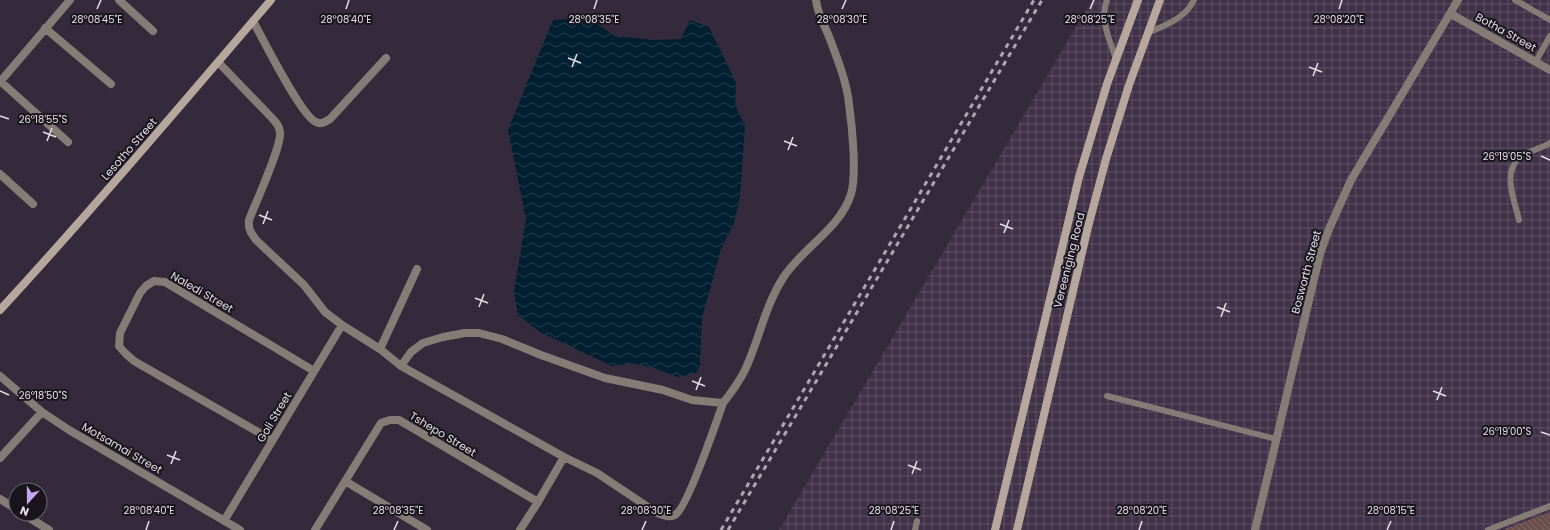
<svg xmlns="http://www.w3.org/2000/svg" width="1550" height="530" font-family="Poppins,sans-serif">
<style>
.industrial{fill:url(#industrial-grid)}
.water{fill:url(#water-waves)}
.building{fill:url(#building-back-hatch)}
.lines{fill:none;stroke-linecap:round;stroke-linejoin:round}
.lane{stroke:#857c75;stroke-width:6}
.street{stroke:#857c75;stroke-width:8}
.secondary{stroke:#b6a79c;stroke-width:8}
.rail{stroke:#aea5b2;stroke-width:3;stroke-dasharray:5 5;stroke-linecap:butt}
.ticks{fill:none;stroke:#e4dde8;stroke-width:1.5}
.labels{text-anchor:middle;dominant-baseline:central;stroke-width:4;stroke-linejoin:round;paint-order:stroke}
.street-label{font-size:11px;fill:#e4dde8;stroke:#1a151d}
.ticks-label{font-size:10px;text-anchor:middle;fill:#e4dde8;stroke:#1a151d;stroke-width:4;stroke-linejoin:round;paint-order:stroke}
</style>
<defs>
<pattern id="industrial-grid" width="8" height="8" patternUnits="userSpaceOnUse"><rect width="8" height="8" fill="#413249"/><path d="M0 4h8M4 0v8" fill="none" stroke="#5c4f63"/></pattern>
<pattern id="water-waves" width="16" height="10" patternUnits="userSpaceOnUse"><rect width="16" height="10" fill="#002031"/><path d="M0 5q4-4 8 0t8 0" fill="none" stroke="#25404f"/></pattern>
<pattern id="building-back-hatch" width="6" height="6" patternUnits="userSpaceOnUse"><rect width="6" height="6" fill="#694f4e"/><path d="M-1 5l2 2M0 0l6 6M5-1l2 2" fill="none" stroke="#7e6868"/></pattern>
</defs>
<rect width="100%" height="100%" fill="#352a3c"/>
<path class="industrial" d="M1092 0H1550V530H779Z"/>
<path class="water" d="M589 18 615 36 654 40 681 39 690 20 709 27 736 83 735 105 745 126 740 197 734 223 721 249 702 318 700 366 696 373 678 377 654 368 632 363 612 366 540 332 518 315 514 292 526 219 508 130 553 20Z"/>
<path class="building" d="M1550 512V530H1505V529Z"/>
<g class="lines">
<path class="lane" d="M1107 0C1099 18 1110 41 1116 59
M1515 0 1550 20
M1148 33C1165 25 1185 19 1194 0
M1536 61 1550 36
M1519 220C1515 202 1502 173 1519 158 1527 152 1541 148 1550 143
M1107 396 1276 439
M915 530 917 521
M1488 530 1550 506"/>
<path class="street" d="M119 0 153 31
M1451 14 1550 70
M253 21C263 39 301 116 316 122 321 125 325 122 330 119L386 58
M45 28 111 84
M219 63 271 117C275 121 279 125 280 132 282 146 255 204 249 220 248 229 251 233 256 240L304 285 325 312 342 325 380 349 401 366 564 457 597 473 657 513C663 515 670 518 675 515 687 509 717 420 723 403
M0 81 68 142
M0 82 70 0
M0 174 33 204
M380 349 417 269
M401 366 411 352 423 343 443 337 465 333H479L502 339 541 355 605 378 663 390 692 400 723 403C731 393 739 382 745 370 759 340 765 306 783 278 801 249 841 228 851 194 857 174 852 125 849 104 847 82 836 55 828 34 823 23 817 12 816 0
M0 376 42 412 69 430 240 530
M272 440 134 361 125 353 119 346 120 333 140 293 146 286 154 281 165 282 314 371
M0 458 42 412
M345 481 427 530
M0 499 16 509
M23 514 49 530
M224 521 342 325
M315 530 381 423 390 420H399L538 502
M520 530 538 502 564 457
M1255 530 1310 296 1320 254 1329 229 1351 180 1458 0"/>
<path class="secondary" d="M0 310C93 209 182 104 271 0
M995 530 1079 177 1107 84 1138 0
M1017 530 1088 227 1106 159 1129 85 1160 0"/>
<path class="rail" d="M721 530 1034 0
M728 530 1042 0"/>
</g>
<path class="ticks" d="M97 9 101 0M346 9 349 0M594 9 597 0M842 9 846 0M1090 9 1094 0M1339 9 1342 0M568 58 581 63M572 67 577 54M1309 67 1322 72M1313 76 1318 63M0 116 9 119M43 132 56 137M47 141 52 128M784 141 797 146M788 150 793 137M1541 156 1550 160M259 215 272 220M263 224 268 211M1000 224 1013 229M1004 233 1009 220M475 298 488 303M479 307 484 294M1217 307 1230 312M1221 317 1226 303M692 381 705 386M696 390 701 377M0 391 9 395M1433 391 1446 396M1437 400 1442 387M1541 432 1550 435M167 455 180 460M171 464 176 451M908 465 921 470M912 474 917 461M146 530 149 521M394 530 398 521M642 530 646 521M891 530 894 521M1139 530 1142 521M1387 530 1391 521"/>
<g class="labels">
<g class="street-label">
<text transform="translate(1506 32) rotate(29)">Botha Street</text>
<text transform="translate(129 149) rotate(-49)">Lesotho Street</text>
<text transform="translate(1069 260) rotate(-76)">Vereeniging Road</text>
<text transform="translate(1306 272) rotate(-75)">Bosworth Street</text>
<text transform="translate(202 292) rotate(30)">Naledi Street</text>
<text transform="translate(274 417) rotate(-59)">Goli Street</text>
<text transform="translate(443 434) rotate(31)">Tshepo Street</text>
<text transform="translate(122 448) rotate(30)">Motsamai Street</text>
</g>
</g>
<g class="ticks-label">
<text x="97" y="23">28°08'45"E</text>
<text x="346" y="23">28°08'40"E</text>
<text x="594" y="23">28°08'35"E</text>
<text x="842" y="23">28°08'30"E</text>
<text x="1090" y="23">28°08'25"E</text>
<text x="1339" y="23">28°08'20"E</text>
<text x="43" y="123">26°18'55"S</text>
<text x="1507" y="160">26°19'05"S</text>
<text x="43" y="399">26°18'50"S</text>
<text x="1507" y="435">26°19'00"S</text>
<text x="149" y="514">28°08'40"E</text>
<text x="398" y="514">28°08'35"E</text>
<text x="646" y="514">28°08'30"E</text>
<text x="894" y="514">28°08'25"E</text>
<text x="1142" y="514">28°08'20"E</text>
<text x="1391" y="514">28°08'15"E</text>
</g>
<g transform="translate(28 502) rotate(201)"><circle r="19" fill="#1a151d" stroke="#6b656e"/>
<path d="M0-3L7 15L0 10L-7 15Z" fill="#c3a7f2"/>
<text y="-6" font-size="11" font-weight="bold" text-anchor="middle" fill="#e4dde8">N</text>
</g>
</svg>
